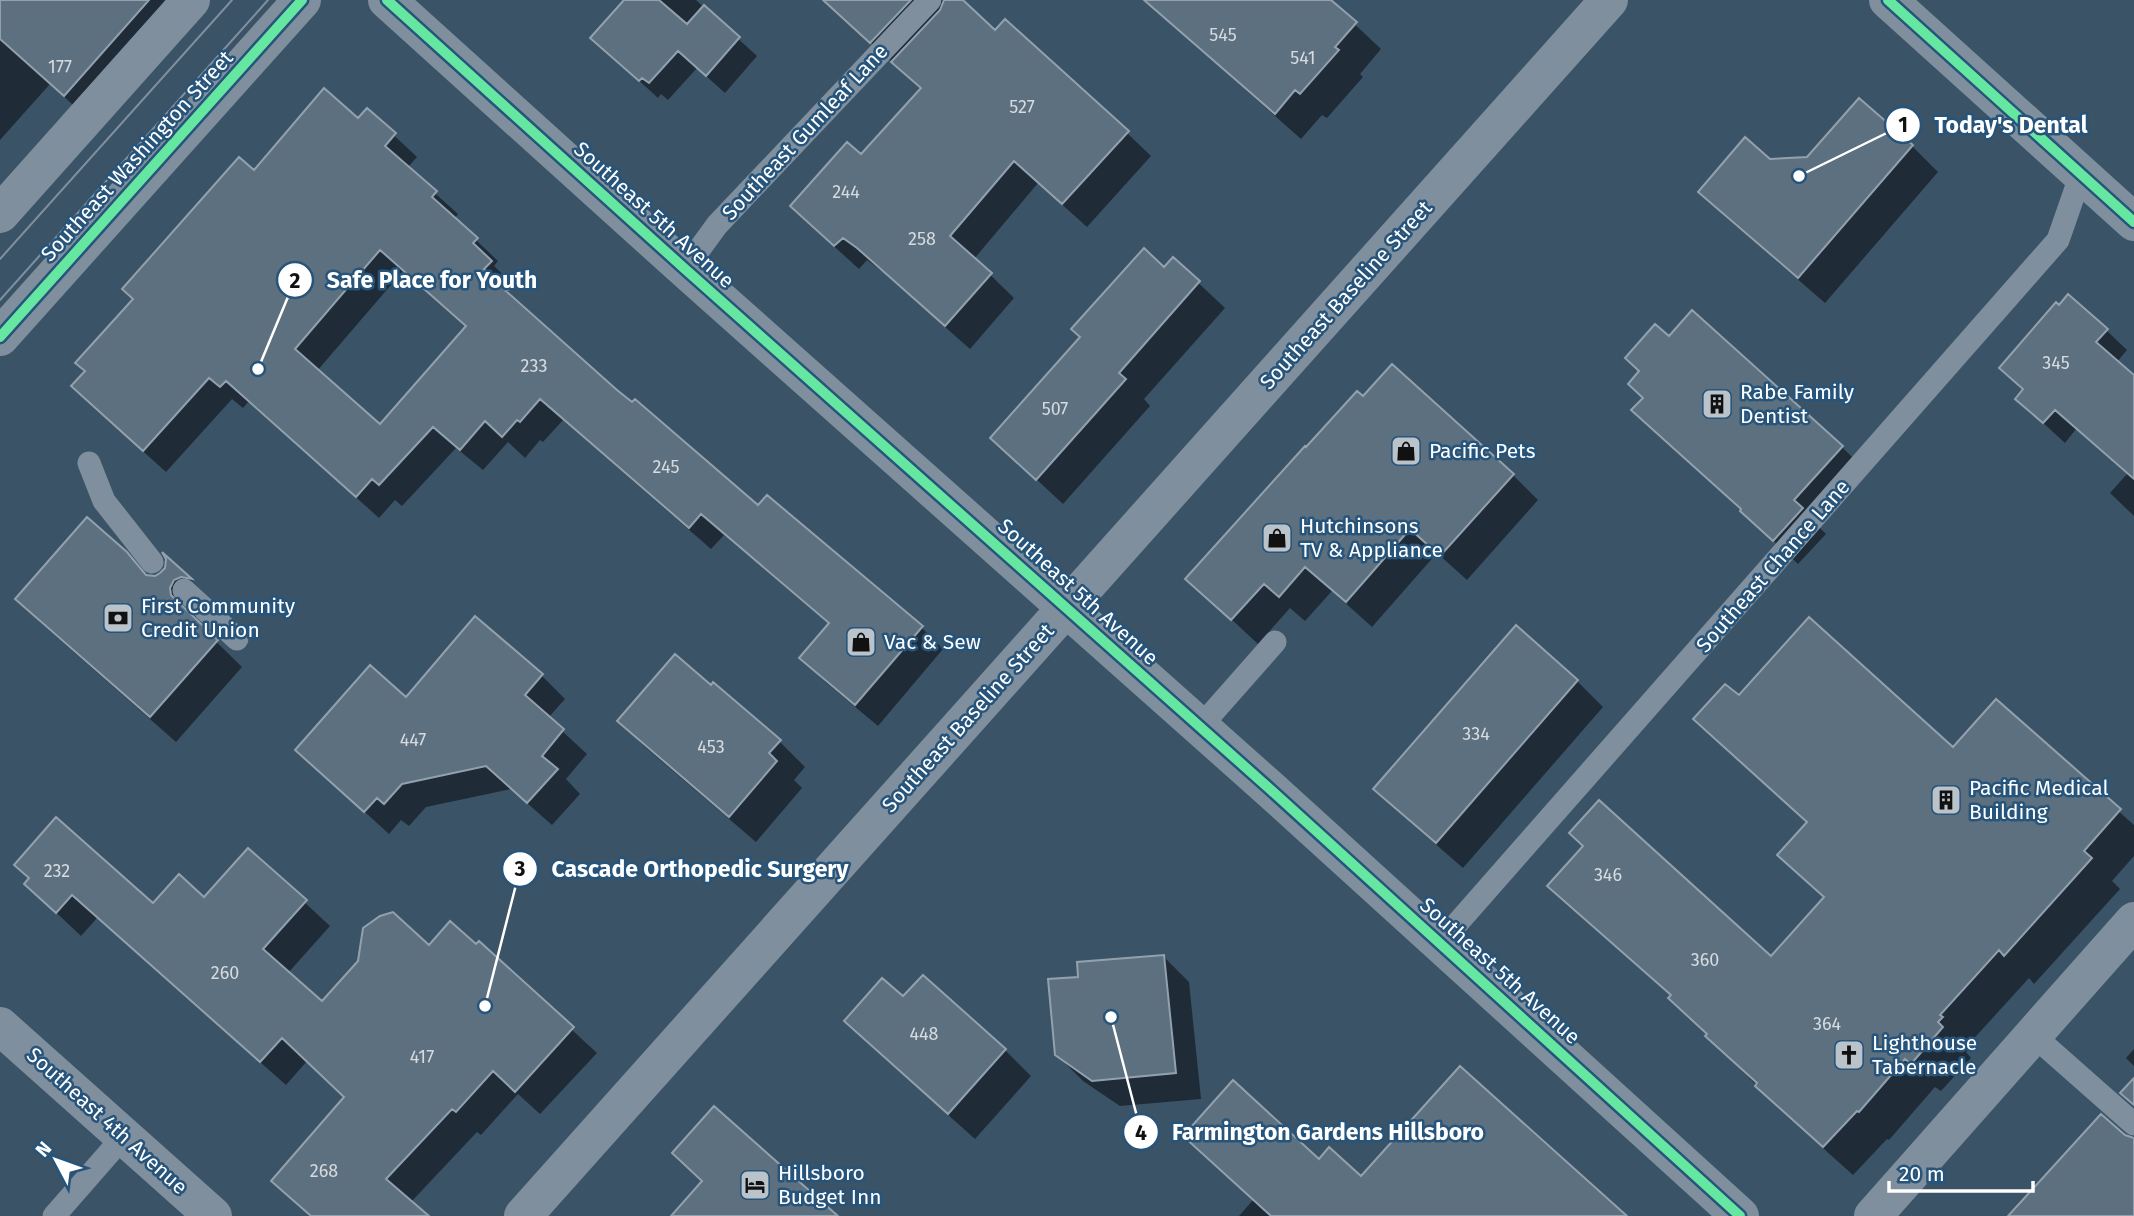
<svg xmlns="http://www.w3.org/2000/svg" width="2134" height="1216" font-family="'Fira Sans',sans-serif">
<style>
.shadow{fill:#0007;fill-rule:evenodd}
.building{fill:#5d707f;stroke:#92a1ad;stroke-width:2;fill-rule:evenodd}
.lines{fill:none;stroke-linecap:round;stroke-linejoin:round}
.service{stroke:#7f8f9e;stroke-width:23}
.minor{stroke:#7f8f9e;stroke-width:38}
.tertiary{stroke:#7f8f9e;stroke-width:38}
.trunk{stroke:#7f8f9e;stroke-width:38}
.tram{stroke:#80909e;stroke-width:2}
.cycleway-casing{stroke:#27547a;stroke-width:15}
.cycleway{stroke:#66e7a1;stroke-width:10}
.labels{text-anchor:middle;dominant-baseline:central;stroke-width:5;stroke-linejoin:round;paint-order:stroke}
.number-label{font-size:18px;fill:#d6dbdf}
.street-label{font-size:21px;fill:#fff;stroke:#27547a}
.poi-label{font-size:21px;fill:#fff;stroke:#27547a;text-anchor:start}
.leader{fill:none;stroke:#fff;stroke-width:2.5}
.callout-dot{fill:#fff;stroke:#27547a;stroke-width:2.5}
.mark-label{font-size:21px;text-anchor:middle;font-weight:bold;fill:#111}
.callout-label{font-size:23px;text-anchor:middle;font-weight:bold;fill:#fff;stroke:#27547a;stroke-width:5;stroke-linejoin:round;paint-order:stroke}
</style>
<rect width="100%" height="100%" fill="#3a5367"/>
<path class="shadow" d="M0 0H203L94 124 50 84 0 140Z
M626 0H696L757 56 725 93 697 68 668 100 661 94 658 98 611 55Z
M826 0H960L995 32 1127 133 1151 156 1087 227 1038 183 974 259 1014 298 970 349 883 272 867 260 859 269 816 230 861 157 922 90Z
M1144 0H1329L1381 49 1360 74 1363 77 1327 118 1322 115 1301 139Z
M367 110 417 157 407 168 458 214 454 219 498 261 494 266 513 284 506 291 528 313 616 391 758 508 921 627 943 649 878 726 823 680 801 658 830 625 724 535 711 549 563 420 543 442 540 440 525 458 508 442 483 470 456 448 402 506 395 500 379 518 249 401 243 408 232 399 166 472 95 408 254 172 358 120ZM403 271 467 327 380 427 317 371Z
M1912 146 1938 172 1825 303 1727 218 1701 192 1770 161Z
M1173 259 1225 308 1144 399 1150 406 1063 504 992 438Z
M2106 330 2127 350 2117 362 2134 377V516L2110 493 2127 474 2076 429 2065 443 2017 399 2024 391 2001 368Z
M1670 339 1842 447 1866 471 1817 525 1826 534 1798 564 1634 410 1645 398Z
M1513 475 1538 500 1467 580 1437 553 1372 627 1332 591 1305 621 1290 608 1258 644 1188 579Z
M125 554 148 577H155L166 569 167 559 191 580 214 603 196 614V622L242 667 176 742 43 625 17 599Z
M541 675 565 699 548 718 587 754 566 779 580 794 552 825 511 789 426 807 409 826 401 820 389 834 297 750 406 699Z
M1577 681 1603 707 1463 868 1402 815 1376 789Z
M1739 698 1953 750 1996 702 2134 825V856L2112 881 2120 889 2034 984 2029 978 1968 1045 1971 1047 1966 1052 1971 1058 1941 1091 1935 1087 1889 1140 1887 1139 1853 1175 1786 1115 1670 998 1672 996 1579 915 1550 886 1772 958 1825 899 1779 855 1808 823 1725 748 1696 719Z
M619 721 779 741 805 767 794 780 802 788 756 842 645 747Z
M248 850 330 926 288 973 322 1003 429 948 476 947 479 944 597 1053 540 1114 518 1094 481 1135 477 1132 411 1202 426 1216H310L274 1181 346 1097 307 1061 286 1085 97 918 81 936 26 884 153 905 204 899Z
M1163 956 1189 982 1201 1099 1120 1106 1083 1081 1057 1055 1080 978Z
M846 1021 1005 1050 1031 1076 975 1139 872 1047Z
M2134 1049V1066L2126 1058Z
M1185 1136 1361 1178 1623 1216H1239L1253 1200Z"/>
<path class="building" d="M0 0H149L64 96 0 39Z
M624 0H659L687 24 704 5 740 37 706 76 678 51 649 83 642 78 639 81 590 38Z
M823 0H911L870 43Z
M944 0H963L995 30 1005 19 1129 131 1062 204 1014 161 950 236 992 273 945 326 857 248 843 238 834 246 790 206 847 142 861 154 921 88 891 62 940 10Z
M1144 0H1331L1357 22 1335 47 1339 50 1300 94 1295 90 1275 114Z
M324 88 358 118 367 108 396 133 385 146 437 191 432 197 478 238 473 243 492 261 484 269 508 290 506 291 617 390 632 402 635 399 758 505 767 495 923 626 855 705 799 658 829 623 701 514 689 528 540 399 520 422 517 420 502 437 485 421 460 450 433 427 379 485 372 479 356 497 226 381 220 387 209 378 143 451 71 386 85 371 75 363 133 299 122 289 239 157 254 170ZM380 250 466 326 380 424 295 349Z
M1859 98 1913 145 1798 278 1698 192 1745 137 1770 159 1807 157Z
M1144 248 1164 267 1173 257 1200 281 1119 373 1126 379 1036 480 990 438 1080 337 1071 329Z
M2068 294 2108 329 2096 342 2134 375V479L2055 410 2043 423 2015 399 2023 389 1999 368 2056 302 2059 305Z
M1692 310 1843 446 1794 500 1803 508 1773 541 1740 511 1741 509 1631 410 1643 398 1628 384 1639 371 1625 358 1655 324 1669 336Z
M1392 364 1514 474 1440 556 1410 529 1346 602 1305 567 1279 597 1264 584 1231 620 1185 579 1305 446 1306 447 1357 391 1363 396Z
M87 517 127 552 146 575 155 576 160 573 165 568 166 559 162 552 192 579 181 577 174 580 170 588 171 595 218 640 150 717 15 599Z
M475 616 543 674 525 695 564 729 542 756 558 769 527 803 486 766 402 784 384 804 377 798 364 812 295 750 370 665 406 697Z
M1809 617 1953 747 1996 699 2121 809 2084 851 2092 858 2004 956 1999 950 1940 1015 1943 1017 1938 1022 1943 1027 1911 1064 1905 1059 1859 1112 1857 1111 1823 1147 1755 1086 1757 1083 1705 1036 1707 1034 1668 998 1671 995 1547 886 1583 846 1569 833 1599 800 1771 956 1824 897 1777 855 1807 822 1693 719 1725 684 1739 695Z
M1516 625 1578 680 1436 843 1373 789Z
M675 654 711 685 713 682 781 740 769 753 777 761 729 817 617 721Z
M56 817 153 903 179 874 204 897 248 848 307 900 263 949 322 1001 358 961 363 928 380 916 393 912 429 945 450 921 476 944 479 941 574 1027 515 1092 493 1071 456 1112 452 1109 386 1179 429 1216H311L271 1181 344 1097 282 1038 260 1062 72 895 56 913 24 884 29 878 14 865Z
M1164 955 1176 1073 1092 1081 1055 1055 1048 979 1078 977 1077 962Z
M923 975 1006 1049 948 1114 844 1021 882 978 903 996Z
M1460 1066 1627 1216H1271L1183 1136 1233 1080 1319 1159 1329 1147 1361 1176Z
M2134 1078V1105L2120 1093Z
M714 1106 838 1216H671L702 1181 672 1153Z
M2101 1114 2125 1135 2134 1138V1216H2008Z"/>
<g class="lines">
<path class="service" d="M685 269 717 225 930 0
M89 463 104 501 152 562
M184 590 237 639
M1200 727 1275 642
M1440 943 2058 240 2081 174
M2033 1035 2134 1124
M54 1216 124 1136"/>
<path class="minor" d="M1888 0 2134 222
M0 214 191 0
M0 337 302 0"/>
<path class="tertiary" d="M387 0 685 269 1271 790 1740 1216
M0 1026 213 1216"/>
<path class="trunk" d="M523 1216 1609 0
M1873 1216 2134 921"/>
<path class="tram" d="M0 259 232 0
M0 300 268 0"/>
<g class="cycleway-casing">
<path id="cycleway" d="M387 0 685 269 1271 790 1740 1216
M1888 0 2134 222
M0 337 302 0"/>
</g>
<use href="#cycleway" class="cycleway"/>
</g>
<defs>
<g id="building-square" transform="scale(1.575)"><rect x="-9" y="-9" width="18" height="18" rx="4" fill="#bac3ca" stroke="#27547a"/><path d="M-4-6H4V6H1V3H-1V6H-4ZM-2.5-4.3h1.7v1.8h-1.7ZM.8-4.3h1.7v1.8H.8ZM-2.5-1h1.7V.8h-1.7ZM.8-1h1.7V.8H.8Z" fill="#111"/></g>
<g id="shop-square" transform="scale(1.575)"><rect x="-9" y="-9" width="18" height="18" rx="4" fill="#bac3ca" stroke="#27547a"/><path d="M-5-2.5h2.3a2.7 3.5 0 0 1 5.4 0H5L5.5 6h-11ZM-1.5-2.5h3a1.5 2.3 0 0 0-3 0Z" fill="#111"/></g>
<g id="bank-square" transform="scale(1.575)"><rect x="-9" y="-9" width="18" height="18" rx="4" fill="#bac3ca" stroke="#27547a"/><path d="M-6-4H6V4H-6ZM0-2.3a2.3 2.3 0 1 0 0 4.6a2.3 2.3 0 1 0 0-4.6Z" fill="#111"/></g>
<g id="church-square" transform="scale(1.575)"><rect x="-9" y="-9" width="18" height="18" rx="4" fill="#bac3ca" stroke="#27547a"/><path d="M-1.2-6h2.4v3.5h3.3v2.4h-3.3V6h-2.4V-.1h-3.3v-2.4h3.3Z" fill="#111"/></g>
<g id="hotel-square" transform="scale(1.575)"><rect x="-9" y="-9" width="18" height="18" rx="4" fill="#bac3ca" stroke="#27547a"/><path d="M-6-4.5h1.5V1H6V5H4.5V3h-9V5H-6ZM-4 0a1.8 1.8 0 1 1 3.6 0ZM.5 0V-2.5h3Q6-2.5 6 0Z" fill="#111"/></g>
</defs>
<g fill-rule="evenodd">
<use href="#building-square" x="1717" y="404"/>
<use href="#shop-square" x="1406" y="451"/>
<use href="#shop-square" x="1277" y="538"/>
<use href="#bank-square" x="118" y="618"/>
<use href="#shop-square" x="861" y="642"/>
<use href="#building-square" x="1946" y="800"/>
<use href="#church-square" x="1849" y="1055"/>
<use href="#hotel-square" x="755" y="1185"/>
</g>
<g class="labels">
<g class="number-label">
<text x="1223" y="35">545</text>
<text x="1303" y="58">541</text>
<text x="60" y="67">177</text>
<text x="1022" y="107">527</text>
<text x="846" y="192">244</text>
<text x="922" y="239">258</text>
<text x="2056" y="363">345</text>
<text x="534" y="366">233</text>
<text x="1055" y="409">507</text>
<text x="666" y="467">245</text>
<text x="1476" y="734">334</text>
<text x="413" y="740">447</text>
<text x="711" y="747">453</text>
<text x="57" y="871">232</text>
<text x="1608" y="875">346</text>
<text x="1705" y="960">360</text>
<text x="225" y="973">260</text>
<text x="1827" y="1024">364</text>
<text x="924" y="1034">448</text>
<text x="422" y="1057">417</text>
<text x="324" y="1171">268</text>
</g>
<g class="street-label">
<text transform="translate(805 132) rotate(-47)">Southeast Gumleaf Lane</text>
<text transform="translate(137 156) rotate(-48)">Southeast Washington Street</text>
<text transform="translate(654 215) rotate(42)">Southeast 5th Avenue</text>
<text transform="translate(1346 295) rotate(-48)">Southeast Baseline Street</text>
<text transform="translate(1773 566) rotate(-49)">Southeast Chance Lane</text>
<text transform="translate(1078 592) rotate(42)">Southeast 5th Avenue</text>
<text transform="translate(968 718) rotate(-48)">Southeast Baseline Street</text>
<text transform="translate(1500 971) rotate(42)">Southeast 5th Avenue</text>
<text transform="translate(107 1121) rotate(42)">Southeast 4th Avenue</text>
</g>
<g class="poi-label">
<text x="1740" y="392">Rabe Family<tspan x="1740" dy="24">Dentist</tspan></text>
<text x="1429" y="451">Pacific Pets</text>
<text x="1300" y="526">Hutchinsons<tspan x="1300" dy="24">TV &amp; Appliance</tspan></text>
<text x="141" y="606">First Community<tspan x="141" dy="24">Credit Union</tspan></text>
<text x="884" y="642">Vac &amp; Sew</text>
<text x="1969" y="788">Pacific Medical<tspan x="1969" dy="24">Building</tspan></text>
<text x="1872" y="1043">Lighthouse<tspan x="1872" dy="24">Tabernacle</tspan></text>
<text x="778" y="1173">Hillsboro<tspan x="778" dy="24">Budget Inn</tspan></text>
</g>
</g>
<path class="leader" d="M1799 176L1903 125M258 369L295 280M485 1006L520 869M1111 1017L1141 1132"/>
<g class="callout-dot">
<circle cx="1799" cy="176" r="7"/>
<circle cx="258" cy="369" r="7"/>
<circle cx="485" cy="1006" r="7"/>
<circle cx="1111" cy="1017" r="7"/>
<circle cx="1903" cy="125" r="18"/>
<circle cx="295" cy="280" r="18"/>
<circle cx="520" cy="869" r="18"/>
<circle cx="1141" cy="1132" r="18"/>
</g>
<g class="mark-label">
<text x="1903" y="132">1</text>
<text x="295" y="288">2</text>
<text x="520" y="876">3</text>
<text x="1141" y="1140">4</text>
</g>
<g class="callout-label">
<text x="2011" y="133">Today's Dental</text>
<text x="432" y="288">Safe Place for Youth</text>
<text x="700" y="877">Cascade Orthopedic Surgery</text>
<text x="1328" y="1140">Farmington Gardens Hillsboro</text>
</g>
<g transform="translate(56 1160) rotate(311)" stroke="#27547a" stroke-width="5" paint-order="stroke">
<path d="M0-5L12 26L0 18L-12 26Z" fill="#ffffff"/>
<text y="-10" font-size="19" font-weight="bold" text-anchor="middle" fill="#ffffff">N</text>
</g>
<path d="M1889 1181v10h144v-10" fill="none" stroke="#ffffff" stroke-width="3.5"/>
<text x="1899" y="1181" font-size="21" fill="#ffffff" stroke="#27547a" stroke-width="5" paint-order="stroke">20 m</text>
</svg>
